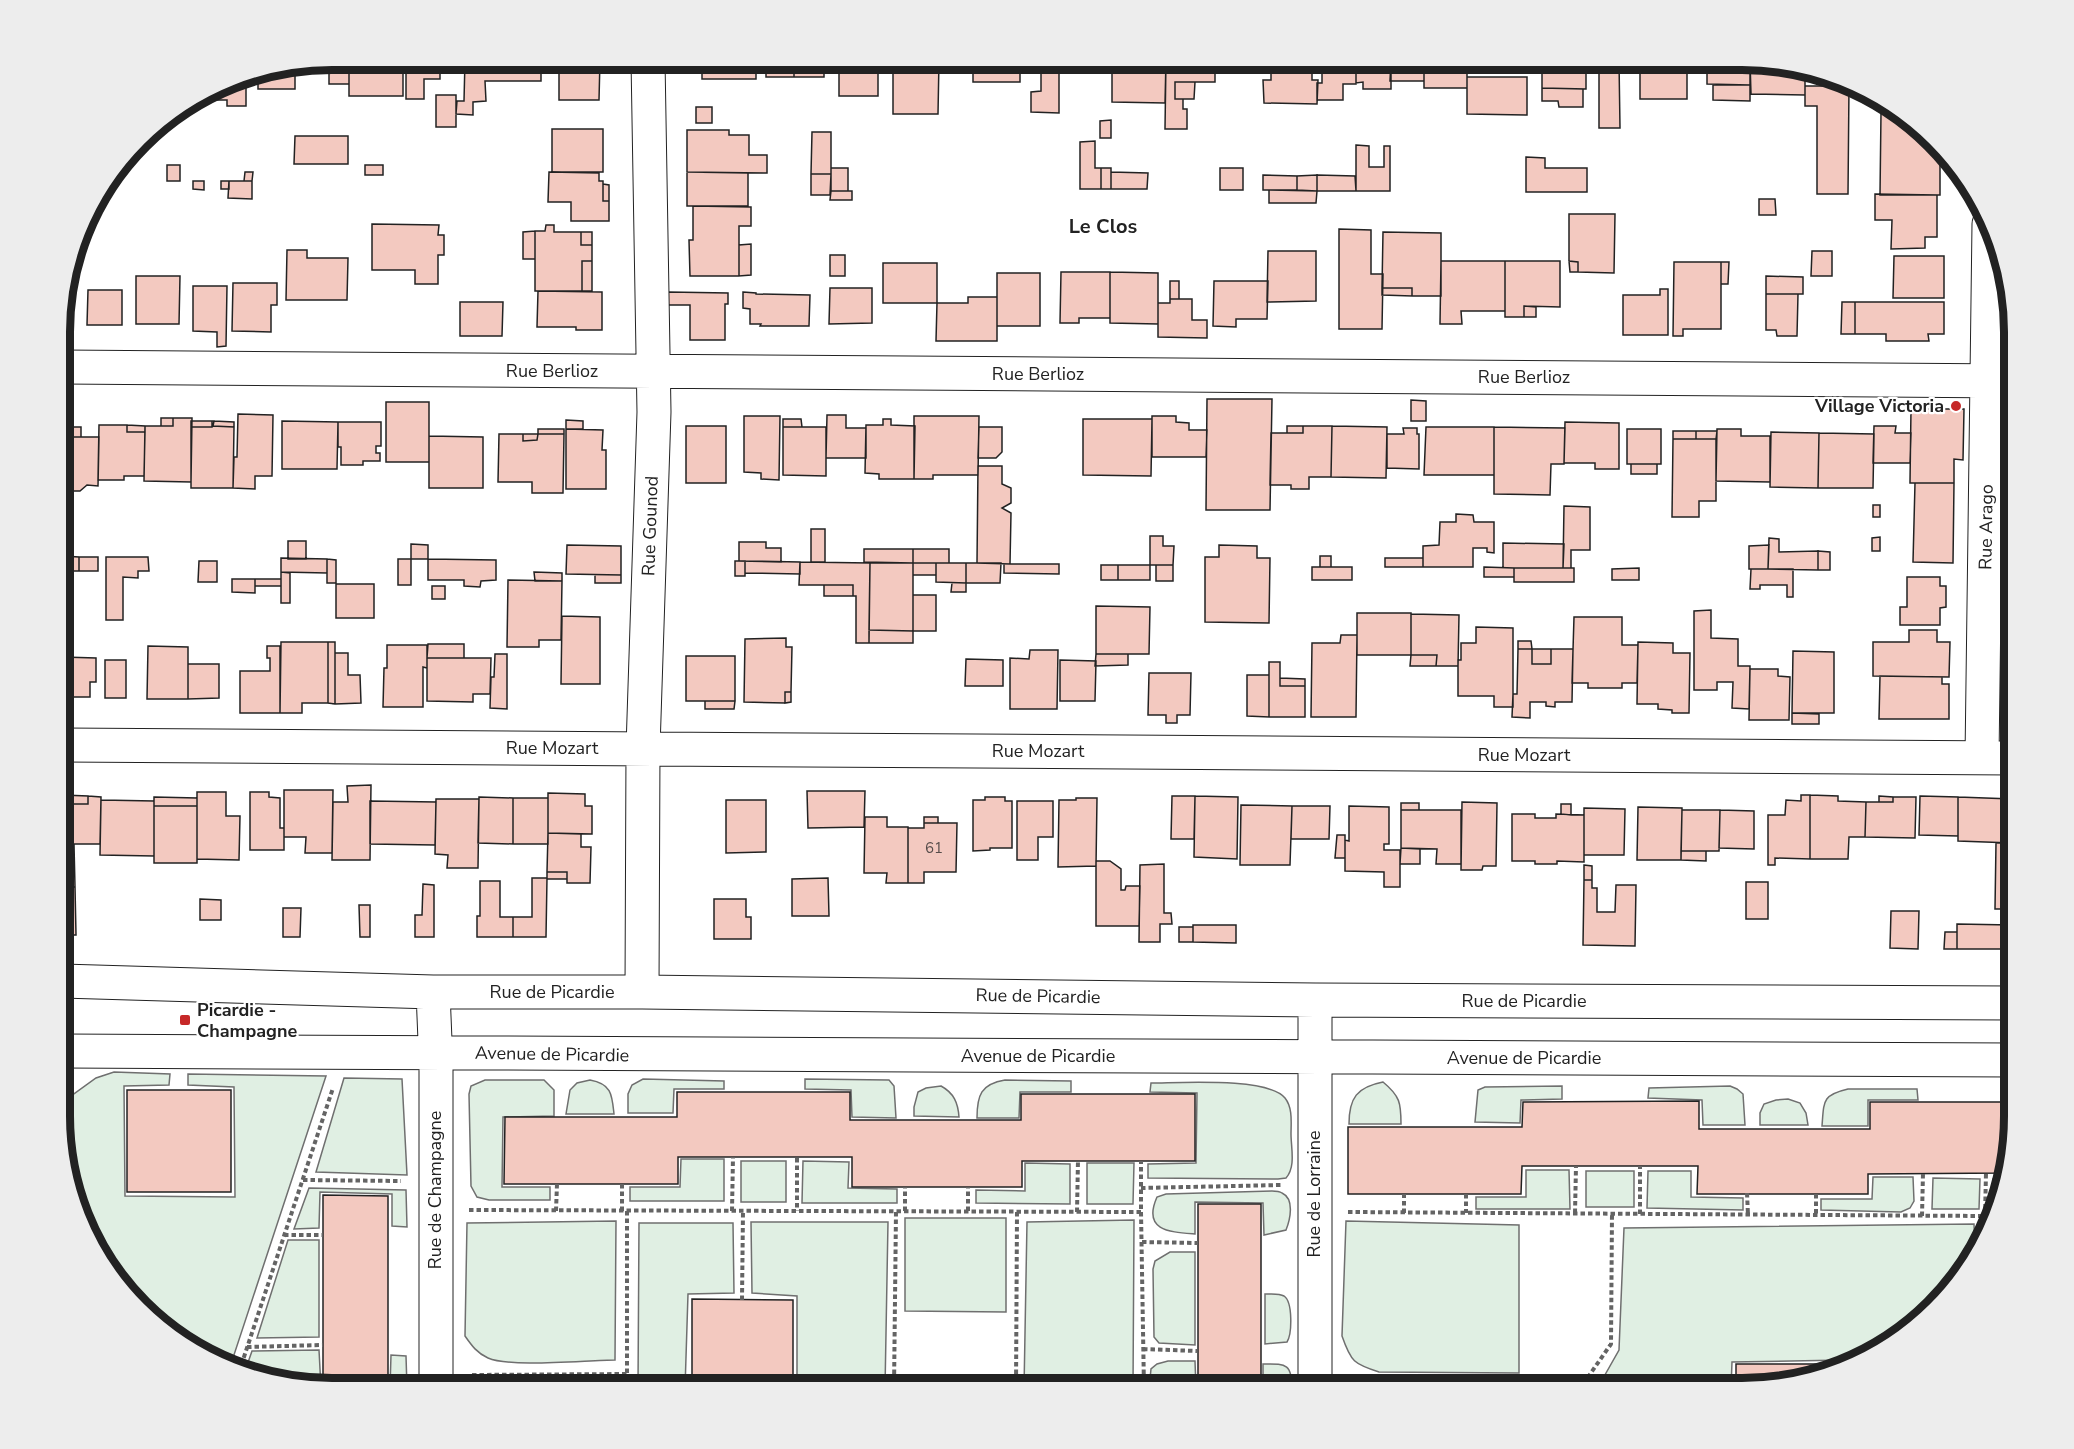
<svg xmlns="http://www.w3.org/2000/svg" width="2074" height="1449" font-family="'Nunito Sans',sans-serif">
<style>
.green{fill:#e0efe3;stroke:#6f6f6f;stroke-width:1.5}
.building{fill:#f3c9c0;stroke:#222;stroke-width:1.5}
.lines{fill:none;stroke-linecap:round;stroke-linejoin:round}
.minor-casing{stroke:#222;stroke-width:35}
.path{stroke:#646464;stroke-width:4;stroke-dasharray:4.5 3;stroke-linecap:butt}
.minor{stroke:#fff;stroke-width:33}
.poi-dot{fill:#c62828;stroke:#fff;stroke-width:2}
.labels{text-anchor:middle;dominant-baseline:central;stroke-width:4.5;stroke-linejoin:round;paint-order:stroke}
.number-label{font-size:15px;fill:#564c4a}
.street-label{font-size:18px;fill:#222;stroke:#fff}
.poi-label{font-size:18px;font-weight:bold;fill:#222;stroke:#fff;text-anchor:end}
.neighbourhood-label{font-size:20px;font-weight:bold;fill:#222;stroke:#fff}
.rim{fill:none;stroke:#222;stroke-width:8}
</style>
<rect width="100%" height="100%" fill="#fff"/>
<path class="green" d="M114 1072 170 1074 169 1085 124 1086 125 1196 235 1197 234 1087 188 1085V1074L326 1076 230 1367 167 1333 118 1277V1267L108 1266 96 1253 65 1160 67 1099 96 1078Z
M344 1078 402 1079 407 1175 316 1172Z
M643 1079 724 1081V1089H674L673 1113H628V1094L632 1085Z
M805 1079 889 1080 894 1086 896 1118 852 1117 851 1090 805 1089Z
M485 1080H544L554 1090V1116L503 1117 502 1187H550V1200H489L477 1197 471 1186 469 1094 471 1086Z
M590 1080C612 1084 612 1095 614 1114H566L570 1090 577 1083Z
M1005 1080 1071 1081V1092H1020L1019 1118H977C977 1095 981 1084 1005 1080Z
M1383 1082C1400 1096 1401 1103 1401 1124H1349C1349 1098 1357 1087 1383 1082Z
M1151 1083C1179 1083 1268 1077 1285 1098 1293 1108 1291 1123 1291 1134 1291 1148 1296 1167 1286 1178L1278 1179 1148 1178V1164L1196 1163 1197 1093 1150 1092Z
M941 1086C954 1093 958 1103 959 1117L914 1116V1107L918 1092 926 1088Z
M1562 1086V1099L1521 1100 1520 1123 1475 1122 1478 1090 1485 1087Z
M1730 1086 1737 1089 1743 1094 1745 1125H1703L1702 1100 1648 1098 1649 1088Z
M1848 1089H1917L1918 1100H1868V1126H1822C1824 1101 1822 1095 1848 1089Z
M1788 1099 1800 1103 1806 1113 1808 1125H1760V1113L1764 1104 1776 1100Z
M681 1159H724V1201H630V1187H680Z
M741 1161H786V1202H741Z
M803 1161 849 1162 848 1188 897 1189V1203H802Z
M1025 1163 1070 1164V1204L976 1203V1190L1025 1191Z
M1087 1163H1134L1133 1204H1087Z
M1526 1170H1569L1570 1209H1476V1197H1526Z
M1586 1171H1634V1207H1586Z
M1648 1171H1691V1197L1743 1198V1210L1647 1208Z
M1873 1177H1913L1914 1201 1910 1208 1901 1212 1821 1210V1199H1872Z
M1933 1178 1980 1179 1979 1209H1932Z
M1993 1179H2005L1999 1205 1992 1218Z
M309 1188 406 1190 407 1227 392 1226V1194L320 1192 319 1228 294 1229Z
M1272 1191C1276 1191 1279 1191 1282 1193 1295 1199 1290 1220 1286 1230L1264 1235 1263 1203 1195 1202V1234C1170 1232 1142 1231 1157 1197L1166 1194Z
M905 1218H1006V1312L905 1311Z
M1134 1220 1133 1389H1024L1027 1222Z
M616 1221 615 1360C587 1360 511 1368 488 1358 477 1353 472 1346 465 1336L467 1223Z
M1346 1221 1519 1225V1373L1379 1372C1354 1364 1351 1362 1342 1336Z
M751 1222H888L885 1389H797V1296L752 1293Z
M639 1223H733L734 1293 688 1294 685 1389H638Z
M1974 1224 1975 1251 1958 1282 1863 1361 1843 1365V1360L1732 1362 1731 1389H1597L1619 1350 1624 1228Z
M288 1240H319V1337L257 1338Z
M1170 1252H1195V1345L1159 1343 1154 1337 1153 1269 1155 1261Z
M1265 1294C1271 1294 1279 1293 1284 1296 1293 1302 1292 1334 1287 1342L1265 1344Z
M319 1350 321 1388H390L391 1355 406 1356 407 1388H315L244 1374 252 1351Z
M1168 1361H1195L1196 1389H1149L1151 1369 1157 1364Z
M1263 1364C1286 1364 1292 1363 1292 1389H1263Z
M543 1382 622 1383V1389H543Z
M477 1383H529V1389L470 1388Z"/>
<path class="building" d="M349 60H403V96H349Z
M349 60V84H329V61Z
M406 60H452V67H440V79H424V99H406Z
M465 60H541V81H485L486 101 473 102V115L456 114 457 101H464Z
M559 60H600L599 100H559Z
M702 60H756V79H702Z
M766 60H794V77H766Z
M794 60H824V77H794Z
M839 60H878V96H839Z
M919 60H939L938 114H893V61H909L908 66H919Z
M973 60H1020V82H973Z
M1041 60H1059V113L1031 112V92L1041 91Z
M1112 60H1166L1165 103 1112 102Z
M1166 60H1215V82H1175V99H1183V109H1187V129H1165Z
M1271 60H1312V80H1318L1317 104 1264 103 1263 80H1271Z
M1322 60H1356V84H1343V100H1317V83H1322Z
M1356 60H1391V89H1363V82L1356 83Z
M1391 60H1424V81H1390Z
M1424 60H1467V88H1424Z
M1542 60H1586V89L1542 88Z
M1599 61H1619L1620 128H1599Z
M1640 61H1687V99H1640Z
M1707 61H1750V85L1707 84Z
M1750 61 1805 70V95L1751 94Z
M295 67V89H258V75Z
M246 77V106H227V100H198V106H188L228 81Z
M1467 77H1527V115L1467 114Z
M1175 82H1195L1194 99H1175Z
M1713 85H1750V101L1713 100Z
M1805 86H1849L1848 194H1817V106H1805Z
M1542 88 1583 89V107H1559L1558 101H1542Z
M436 95H456V127H436Z
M696 107H712V123H696Z
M1881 113H1902L1907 116 1940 156V195H1880Z
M1111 120V138H1100V121Z
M552 129H603V172H552Z
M687 130H729V135H749V155H767V173L687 172Z
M812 132H831V174H811Z
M295 136H348V164H294Z
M1095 141V168H1101V189H1080V142Z
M1356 145 1369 146V167H1384V146H1390V191H1356Z
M1526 157 1545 158V168H1587V192H1526Z
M167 165H180V181H167Z
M365 165H383V175H365Z
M831 168H848V191H831Z
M1101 168H1111V189H1101Z
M1220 168H1243V190H1220Z
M245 172H253L252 181H244Z
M549 172 599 173V181H603V201H609V221H571V202H548Z
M687 172 748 173V206H687Z
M1111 172 1148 173 1147 189H1111Z
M811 174H831L830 195H811Z
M1263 175 1297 176V190H1263Z
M1317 175 1355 176 1356 191H1317Z
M1317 175V191L1297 190V176Z
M193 181H204V190L193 189Z
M221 181H229V189H221Z
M229 181H252V199L228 198Z
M603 184 609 185V201H603Z
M1269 190 1317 191 1316 203H1269Z
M831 191H852V200H830Z
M1875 194 1937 195V237H1925V248L1891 249 1892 220H1875Z
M1759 199H1775L1776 215H1759Z
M693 206 751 207V226H739V276H690L689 240H693Z
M1569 214H1615L1614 273 1578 272V262L1569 261Z
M372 224 439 225 438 235H444V255H438V284H415V270H372Z
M546 225H554V232H581V245H592V261H582V291H535V231H545Z
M1339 229 1371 230V274H1383L1382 329H1339Z
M535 231V259H523V232Z
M581 232H592V245H581Z
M1383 232 1441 233V296H1412V288H1382Z
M751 244V275L739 276V245Z
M287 250H307V258H348L347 300H286Z
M1268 251H1316V301L1267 302Z
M1812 251H1832V276H1811Z
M830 255H845V276H830Z
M1894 256H1944V298H1893Z
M582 261H592V291H582Z
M1441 261H1505V311H1461L1462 324H1440Z
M1505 261H1560V307L1524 306V317H1505Z
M1569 261 1578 262V272H1570Z
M1674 262H1721V329H1683V336H1673Z
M1721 262H1729L1728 284H1721Z
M883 263H937V303H883Z
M1061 272H1110V318H1079V323H1060Z
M1110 272 1158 273V324L1110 323Z
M997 273H1040V326H997Z
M136 276H180L179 324H136Z
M1766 276 1803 277V294H1766Z
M1170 281H1179V299H1170Z
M1214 281H1268L1267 319H1236V327L1213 326Z
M233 283H277V305H271V332L232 331Z
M193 286H227L226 346 217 347V332L193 331Z
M830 288H872V323L829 324Z
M1382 288H1412V296L1382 295Z
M1660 289H1668V335H1623V295H1660Z
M88 290H122V325H87Z
M538 291 602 292V330H576V327H537Z
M668 292 728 293V304H725V340H690V305H668Z
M743 292 756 293V294L810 295 809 326H760L761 324H750V309L743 308Z
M1766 294H1798L1797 336H1777L1776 330H1766Z
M968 297H997V341H936L937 303H968Z
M1170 299H1192V320H1207V338L1158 337V303H1170Z
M460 302H503L502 336H460Z
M1842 302H1855V334H1841Z
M1855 302H1944V334H1928L1929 341H1886V334H1855Z
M1524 306 1536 307V317H1524Z
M1207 399H1272L1270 510H1206Z
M1411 400 1426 401V421H1411Z
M386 402H429V462H386Z
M1911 409H1964L1963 460 1954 459V483H1910Z
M238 414 273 415 272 476H255V489L233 488 234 457H237Z
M827 415H846V428H866V458H826Z
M744 416H780L779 480 761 479V473L744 472Z
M914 416H979L978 475H933V479H914Z
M1152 416H1176V422L1189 423V430H1207L1206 457H1152Z
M161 418H173V426H161Z
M173 418H192L191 482 144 481 145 426H173Z
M783 419H801L802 427H783Z
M883 419H891V425L915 426 914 479H879V474L865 473 866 425H883Z
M1083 419H1152L1151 476 1083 475Z
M566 420 583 421V429H566Z
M191 421H212V427H191Z
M212 421H214L213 426 234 427 233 488H191V427H212Z
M214 421 234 422V427L213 426Z
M282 421 338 422 337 469H282Z
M338 422H381V446H376V453H380V461H363V465H341V447H338Z
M1565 422 1619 423V469H1595V463H1564Z
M99 425H127V432H145L144 476H124V480H98Z
M127 425 145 426V432H127Z
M686 426H726V483H686Z
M1287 426H1303V433H1287Z
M1303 426H1332L1331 477H1309V489H1291V485H1270L1271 433H1303Z
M1332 426 1387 427 1386 478 1331 477Z
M1874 426H1896L1895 433H1911L1910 463H1873Z
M62 427H71L70 437H99L98 486 87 485 80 491H65L62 487Z
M71 427H81V437H70Z
M783 427H826V476L783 475Z
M979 427H1002V452L996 458H978Z
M1426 427H1494V475H1424Z
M1494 427 1565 428 1564 464H1551L1550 495 1494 494Z
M1403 428H1417V434H1419V469L1387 468V434H1404Z
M538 429H564V434H538Z
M566 429 603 430 602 450H606V489H566Z
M1627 429H1661V464H1627Z
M1717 429H1741V436H1770V482L1716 481Z
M1673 431H1696V439H1673Z
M1696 431H1717L1716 439H1696Z
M1771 432 1819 433 1818 488 1770 487Z
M1819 433 1874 434 1873 488H1818Z
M499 434H523V441L537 440 538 434H564L563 493H532V482H498Z
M523 434H538L537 440 523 441Z
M429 436 483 437V488H429Z
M1673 439H1716V501H1699V517H1672Z
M1631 464H1657V474H1631Z
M978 466H1002V484L1011 488V503L1002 508 1011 513 1010 564 977 563Z
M1915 483H1954L1953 563 1913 562Z
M1873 505H1880V517H1873Z
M1564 506 1590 507V550H1571V568H1563Z
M1456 514 1473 515 1474 522H1494V553L1487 552V548H1473V567H1423V546L1439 545 1440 522H1456Z
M811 529H825V562H811Z
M1150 536H1163V546H1174L1173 565H1150Z
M1880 537V551H1872V538Z
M1769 538 1779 539V552L1818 551V570L1768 569Z
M288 541H306V559H288Z
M739 542H766V548H781V562L739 561Z
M1503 543 1564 544 1563 568H1503Z
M411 544 428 545V559H411Z
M567 545 621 546V575L566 574Z
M1219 545 1257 546V558H1270L1269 623 1205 622V557H1219Z
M1769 545 1768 569H1749V546Z
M864 549H913V563L864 562Z
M913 549H949V563H913Z
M1818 551 1830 552V570H1818Z
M62 556 79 557V571H62Z
M1320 556H1331V567H1320Z
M79 557H98V571H79Z
M106 557H148L149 571H138V578L123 577V620H106Z
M281 558 327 559V573L281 572Z
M1385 558H1423V567H1385Z
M327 559 336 560V583H327Z
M398 559H411V585H398Z
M428 559 496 560V580L481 581 480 587 464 586V580H428Z
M199 561H217V582H198Z
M735 561H745V576H735Z
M745 561 800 562V574L745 573Z
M800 562 870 563 869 643H856V596H853V585H799Z
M870 563H913V631L869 630Z
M913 563H936V575H913Z
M936 563H966V583L936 582Z
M966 563H1001L1000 583H966Z
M1004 564H1059V574L1004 573Z
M1101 565H1118V580H1101Z
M1118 565H1150V580H1118Z
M1156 565H1173V581H1156Z
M1312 567H1352V580H1312Z
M1484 567 1514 568V577H1484Z
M1514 568H1574V582H1514Z
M1639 568V580H1612V569Z
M1751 569H1793V597H1787V585H1760V589H1750Z
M281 572 290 573V603H281Z
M534 572 562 573V581H535Z
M595 575H621V583H595Z
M1907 577H1940V586H1946V607L1940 608V625H1900V607H1907Z
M232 579H255V593L232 592Z
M255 579H281V586H255Z
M508 580 562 581 561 640H539V647H507Z
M952 583H966V592H951Z
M336 584H374V618H336Z
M824 585H853V596H824Z
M432 586H445V599H432Z
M913 595H936V631H913Z
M1096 606 1150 607 1149 654H1096Z
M1711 610V638L1738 639V666H1750L1749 709 1732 708 1733 682H1717V690H1694V611Z
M1357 613H1411V655H1357Z
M1411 614 1459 615 1458 666H1436L1437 655H1411Z
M562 616 600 617V684H561Z
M1574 617H1622V645H1638L1637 683H1622V688H1588V683H1572Z
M1476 627 1513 628V707H1494V696H1458V660H1461V643H1476Z
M869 630 913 631V643H869Z
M1909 630H1937V642H1950L1949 677 1873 676V642H1909Z
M1341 635H1357L1356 717H1311L1312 643H1340Z
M786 638V647H792L791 692H785V703L744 702 745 639Z
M1518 641H1531L1532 649H1518Z
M281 642H328V703H302V713H280Z
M328 642H335V704L328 703Z
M1638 642 1673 643V653H1690L1689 713H1672V710L1658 709V704H1637Z
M428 644H464V658H427Z
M387 645H427V668L423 667V707H383L384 668H387Z
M148 646 188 647V699H147Z
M267 646H280V713H240V671H270V658H267Z
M1518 649H1532V664H1551V649H1573L1572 702H1555V707L1546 706V702H1530V718L1512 717 1513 694H1517Z
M1532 649H1551V664H1532Z
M1030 650H1058L1057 709H1010V658L1029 659Z
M1793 651 1834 652V713H1792Z
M335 653H348V675H360L361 703 335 704Z
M495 654H507V709L490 708 491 677H494Z
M1096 654H1128V665L1095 666Z
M1411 655H1437L1436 666H1410Z
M686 656H735V701H686Z
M62 657 96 658V682H90V697H62Z
M427 658H491L490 694H473V702L427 701Z
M966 659 1003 660V686H965Z
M105 660H126V698H105Z
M1060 660 1096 661 1095 701H1060Z
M1269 662H1280V686H1305V717H1269Z
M188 664H219V698L188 699Z
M1750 669H1778V676L1790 677 1789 720H1749Z
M1149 673H1191L1190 715H1177V723H1166V715H1148Z
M1247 675H1269V717L1247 716Z
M1880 676 1942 677V684H1949V719H1879Z
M1280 678 1305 679V686H1280Z
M785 692H791V702L785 703Z
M705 701H735L734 709H705Z
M1792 713 1819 714V724H1792Z
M371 785 370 860H332L333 802H348L347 786Z
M284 790H333L332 853H305L306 837H284Z
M807 791H865L864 827 808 828Z
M197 792H226V816H240L239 860 197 859Z
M250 792H269V797L280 798V828H284V850H250Z
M548 793 585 794V806H592V834L548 833Z
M62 795 88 796V804H62Z
M1801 795H1810V859L1775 858V865H1768V815H1785L1786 800 1801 801Z
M1810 795 1838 796V801L1866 802 1865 837H1849L1848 859H1810Z
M88 796 101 797 100 844H62V804H88Z
M1172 796H1195L1194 839H1171Z
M1195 796 1238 797 1237 859 1194 857Z
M1879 796 1893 797V802H1879Z
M1920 796 1958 797V836L1919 835Z
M154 797 197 798V806H154Z
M479 797 513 798V844L478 843Z
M985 797H1005V801H1012V848H990V850L973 851V800H985Z
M1893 797H1916L1915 838 1865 837 1866 802H1893Z
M1958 797 2012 799V843L1958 841Z
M513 798H548V844H513Z
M1076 798H1097L1096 866 1058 867 1059 800H1076Z
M436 799H479L478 868H447L448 855 435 854Z
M2012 799H2013V949H2011Z
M101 800 154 801V856L100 855Z
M726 800H766V852L726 853Z
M370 801 436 802 435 845 370 844Z
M1017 801H1053V837H1038V860H1017Z
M1462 802 1497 803 1496 866H1483L1482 870H1461Z
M1401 803H1419V810H1401Z
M1561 804H1571V815L1561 814Z
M1241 805 1292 806 1290 865H1240Z
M154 806H197V863H154Z
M1292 806H1330L1329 839H1291Z
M1349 806 1389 807V844H1384V850H1400V887H1384V872L1345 871V840L1349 841Z
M1638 807 1682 808 1681 860H1637Z
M1584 808 1625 809 1624 855H1584Z
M1401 810H1461V864H1436L1437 849 1401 848Z
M1682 810H1720L1719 851H1681Z
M1720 810 1754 811V849L1719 848Z
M1512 814H1535V818H1556V814L1584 815V862L1557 861V864H1535V861H1512Z
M865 817H887V827H908V883H886L887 873H864Z
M924 817H938V823H924Z
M924 823H957L956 872H924V883H908V828H924Z
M548 833 581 834V847H591L590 883H567V872H547Z
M1337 835H1345V858H1335Z
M1996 843H2012L2011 909H1995Z
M62 844H74L75 887H62Z
M1401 848 1420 849V864H1400Z
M1681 851H1706V861L1681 860Z
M1096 861H1110L1121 869V890H1125L1126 886H1140L1139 926H1096Z
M1164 864V913H1171L1172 924H1160V942H1139L1140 865Z
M1584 865 1592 866V880H1584Z
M547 872H567V879H547Z
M532 878H547L546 937H513V917H532Z
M828 878 829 916H792V879Z
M1584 880H1592V888H1597V912H1615L1616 885H1636L1635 946 1583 945Z
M480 881H500V917H513V937H477V916H480Z
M1746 882H1768V919H1746Z
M423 884 434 885V937H415V915H422Z
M62 887H75L76 935H62Z
M200 899 221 900V920H200Z
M714 899H746V917H751V939H714Z
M359 905H370V937H360Z
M283 908H301L300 937H283Z
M1891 911H1919L1918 949 1890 948Z
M1957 924 2011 925V949H1957Z
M1193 925H1236V943L1193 942Z
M1179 927H1193V942H1179Z
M1945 932H1957V949H1944Z
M127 1090H231V1192H127Z
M677 1092H850V1120H1021V1094H1195V1161H1022V1187H852V1157H678V1184H504L505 1117H677Z
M1699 1101V1129H1870V1102H2013V1134L2006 1173 1868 1174V1194H1697L1698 1166H1522L1521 1194H1348V1127H1522L1523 1102Z
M323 1195 388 1196V1385H323Z
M1198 1204H1261V1389H1198Z
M692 1299 793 1300V1389H692Z
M1736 1364H1840V1366L1736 1389Z"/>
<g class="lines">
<g class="minor-casing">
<path id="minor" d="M62 367 2013 381
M62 745 2013 758
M1982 758 1989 224
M62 981 433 992H642L1315 1000 2013 1003
M433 992 436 1065V1388
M642 992 643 748 654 412 648 60
M1315 1000V1389
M62 1051 2013 1060"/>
</g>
<path class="path" d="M797 1158V1211
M303 1180 401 1181
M622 1184V1211
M1141 1188 1281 1185
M1747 1193 1748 1215
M1466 1194V1213
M1816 1194V1215
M469 1210 1141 1212V1161
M556 1211 557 1184
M627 1211V1389
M732 1211 733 1157
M905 1211V1187
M968 1211V1187
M1077 1212 1078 1160
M1141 1212 1144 1389
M1348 1212 1985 1216V1231
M1404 1213V1194
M1575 1213 1576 1166
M1640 1214V1166
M1922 1216 1923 1173
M1985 1216 1986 1173
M284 1235H323
M1142 1242 1198 1243
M742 1300 743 1211
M247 1347 323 1345
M1143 1349 1197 1351
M239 1372 333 1088
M472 1375 627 1374
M534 1375V1389
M1507 1380 1511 1389
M1349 1381 1586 1380 1611 1344 1612 1214
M894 1389 896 1211
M1016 1389 1017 1212
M1434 1389 1435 1380
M1582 1389 1586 1380"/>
<use href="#minor" class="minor"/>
</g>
<g class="poi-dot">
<circle cx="1956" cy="406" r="6"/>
<rect x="179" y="1014" width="12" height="12" rx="3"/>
</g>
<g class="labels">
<g class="number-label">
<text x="934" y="848">61</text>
</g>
<g class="street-label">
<text x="552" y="371">Rue Berlioz</text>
<text x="1038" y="374">Rue Berlioz</text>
<text x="1524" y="377">Rue Berlioz</text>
<text transform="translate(650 526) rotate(-88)">Rue Gounod</text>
<text transform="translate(1986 527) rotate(-89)">Rue Arago</text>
<text x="552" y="748">Rue Mozart</text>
<text x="1038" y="751">Rue Mozart</text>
<text x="1524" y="755">Rue Mozart</text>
<text x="552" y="992">Rue de Picardie</text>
<text transform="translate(1038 996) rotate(1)">Rue de Picardie</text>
<text x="1524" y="1001">Rue de Picardie</text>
<text transform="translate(552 1054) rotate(1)">Avenue de Picardie</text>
<text x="1038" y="1056">Avenue de Picardie</text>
<text x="1524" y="1058">Avenue de Picardie</text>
<text transform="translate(435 1190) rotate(-90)">Rue de Champagne</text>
<text transform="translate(1314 1194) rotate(-90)">Rue de Lorraine</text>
</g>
<g class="poi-label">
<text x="1944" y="406">Village Victoria</text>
<text x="197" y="1010" text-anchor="start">Picardie -<tspan x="197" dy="21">Champagne</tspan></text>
</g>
<g class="neighbourhood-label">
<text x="1103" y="226">Le Clos</text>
</g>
</g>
<path d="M0 0H2074V1449H0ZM332 70H1742A262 262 0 0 1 2004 332V1116A262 262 0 0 1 1742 1378H332A262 262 0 0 1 70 1116V332A262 262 0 0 1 332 70Z" fill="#ededed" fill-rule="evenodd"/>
<path class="rim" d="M332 70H1742A262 262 0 0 1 2004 332V1116A262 262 0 0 1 1742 1378H332A262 262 0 0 1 70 1116V332A262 262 0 0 1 332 70Z"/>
</svg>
